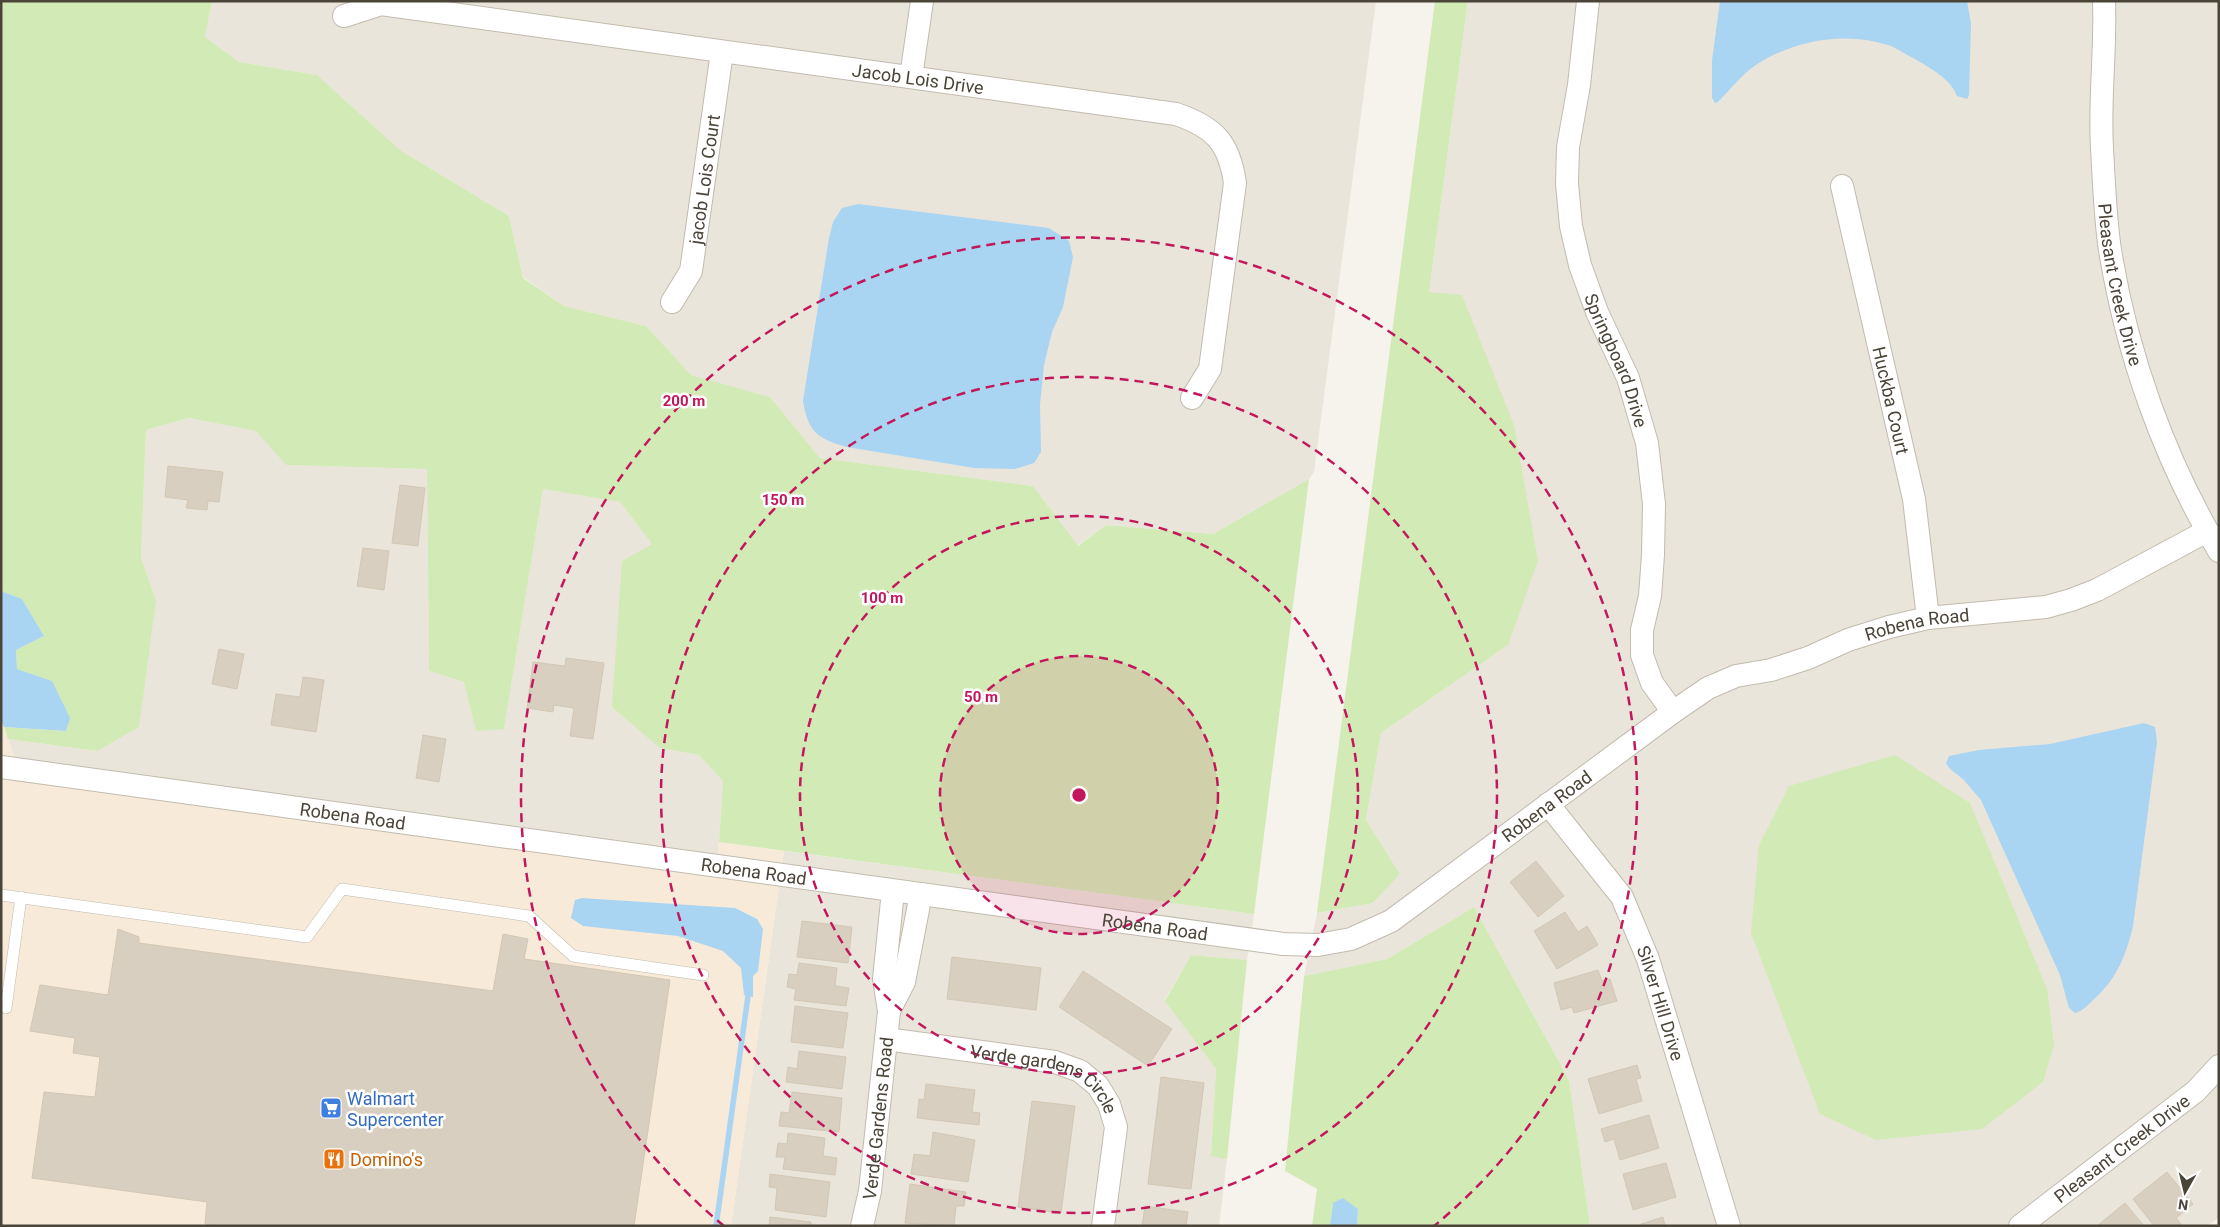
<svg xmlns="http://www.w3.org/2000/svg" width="2220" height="1227" font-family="Roboto,sans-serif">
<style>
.residential{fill:#eae5da}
.commercial{fill:#f7ead8}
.green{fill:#d2eab5}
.water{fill:#a9d4f2}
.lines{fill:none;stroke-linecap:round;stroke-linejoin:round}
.stream{stroke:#a9d4f2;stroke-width:5.5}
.building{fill:#d8cfc1;stroke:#d3c7b4}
.service-casing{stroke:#c2bbae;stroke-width:12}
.minor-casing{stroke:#c2bbae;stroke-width:24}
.service{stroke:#fff;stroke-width:11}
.minor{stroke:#fff;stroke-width:22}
.ring{fill:none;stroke:#c2185b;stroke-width:2.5;stroke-dasharray:9 6}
.labels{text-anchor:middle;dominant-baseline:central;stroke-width:5;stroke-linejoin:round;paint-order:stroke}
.street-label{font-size:18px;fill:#4b4439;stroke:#fff}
.shop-label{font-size:18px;fill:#366cbe;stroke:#fff;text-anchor:start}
.food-label{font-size:18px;fill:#c56008;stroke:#fff;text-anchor:start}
.centre{fill:#c2185b;stroke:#fff;stroke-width:2.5}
.ring-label{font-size:15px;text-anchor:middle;font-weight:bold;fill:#c2185b;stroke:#fff;stroke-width:5;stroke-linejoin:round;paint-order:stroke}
</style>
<rect width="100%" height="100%" fill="#f6f3ec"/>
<path class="residential" d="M212 1H1376L1314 472 1309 479 1213 534 1106 525 1077 546 1033 486 820 458 770 397 690 375 646 326 564 306 523 277 509 216 400 150 317 75 239 62 205 37Z
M1468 1H2219V1217L2208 1226H1590L1569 1080 1474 907 1387 959 1304 976 1317 913 1373 903 1400 874 1366 820 1381 733 1508 645 1429 292Z
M189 418 257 431 286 465 427 469 429 671 464 682 504 728 543 489 620 502 652 544 660 748 699 755 723 781 718 855 15 760 8 739 97 751 156 600 141 558 146 430Z
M784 851 1254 914 1247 960 1191 955 1165 1000 1216 1069 1211 1155 1227 1159 1219 1226H731Z"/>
<path class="commercial" d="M1 720 16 760 718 855 719 842 784 851 731 1226H1Z"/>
<path class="green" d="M1 1H212L205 37 239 62 317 75 400 150 509 216 523 278 564 306 646 326 691 375 770 397 820 458 1033 486 1078 546 1106 525 1213 534 1309 479 1254 914 719 842 723 781 699 755 660 748 612 707 622 561 652 544 620 502 543 489 504 729 476 731 464 682 429 671 427 469 286 465 256 431 189 418 146 430 141 558 156 600 139 727 97 751 8 739 4 727 66 731 52 681 17 669 16 650 44 636 22 599 1 591Z
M1435 1H1468L1429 292 1462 295 1514 425 1538 561 1508 645 1381 733 1366 820 1400 874 1373 903 1317 913Z
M1895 755 1970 803 2047 989 2054 1045 2043 1082 1982 1129 1876 1140 1820 1114 1751 933 1759 845 1789 786Z
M1474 907 1569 1080 1590 1226H1357L1358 1209 1333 1203 1330 1226H1312L1317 1189 1285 1171 1304 976 1387 959Z
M1191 955 1247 960 1227 1159 1211 1156 1216 1069 1165 1001Z"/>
<path class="water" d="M1720 1H1967L1971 24 1969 95 1967 99 1957 96C1951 79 1930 68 1915 59 1906 55 1897 48 1888 45 1845 31 1794 40 1756 65 1742 74 1730 90 1718 102L1715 103 1712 98V61Z
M858 204 1049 228 1069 241 1073 257 1063 307 1052 332 1044 365 1040 404 1041 452 1034 463 1015 469 974 468 847 447C818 439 808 432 803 401L829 238 833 222 842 208Z
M1 591 22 599 44 636 16 650 17 669 52 681 70 718 66 731 4 727 1 720Z
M2144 723 2155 727 2157 742 2133 926C2126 955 2117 979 2094 999 2088 1005 2083 1011 2075 1013L2069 1008 2060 975 1981 800 1963 779 1950 769 1946 763 1949 756 1979 750 2050 744Z
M582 898 735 908 757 919 763 929 758 971 753 976V997L744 995 741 968 723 951 678 936 583 926 571 918 575 900Z
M1343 1198 1358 1209 1357 1226H1330L1333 1203Z"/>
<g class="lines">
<path class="stream" d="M716 1226 748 996"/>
</g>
<path class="building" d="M168 466 223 472 219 502 208 501 207 510 186 508 188 500 165 497Z
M400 485 425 488 418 546 392 543Z
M363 548 389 551 384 590 357 586Z
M219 649 244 654 237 689 212 684Z
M566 658 604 663 593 739 570 736 574 708 554 705 553 712 527 708 533 662 565 666Z
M303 677 324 680 316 732 271 725 276 694 300 697Z
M423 735 446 739 439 782 416 778Z
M1536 861 1564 896 1538 917 1510 882Z
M1565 912 1578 932 1587 926 1598 945 1557 969 1534 931Z
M802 921 852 927 848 963 797 957Z
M118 929 139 937V943L493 991 503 934 528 939 524 959 670 980 634 1226H221L205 1224 207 1202 32 1178 44 1092 95 1097 100 1057 73 1053 75 1038 30 1031 40 985 108 995Z
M952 957 1041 968 1036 1010 947 999Z
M799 963 837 968 835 986 849 988 846 1006 794 1000 796 989 787 987 789 974 797 975Z
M1598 970 1602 981 1610 979 1617 1001 1574 1013 1572 1007 1561 1010 1554 983Z
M1083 971 1172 1029 1148 1066 1059 1007Z
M795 1006 848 1013 843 1048 791 1042Z
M799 1051 846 1057 842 1089 786 1082 788 1067 797 1069Z
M1637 1065 1641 1078 1636 1079 1642 1101 1599 1114 1588 1079Z
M1161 1077 1204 1083 1191 1189 1148 1184Z
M926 1084 975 1090 972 1112 980 1113 979 1125 917 1118 919 1099 924 1100Z
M792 1092 842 1098 839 1132 779 1126 781 1112 789 1113Z
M1032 1101 1075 1106 1061 1213 1018 1207Z
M1649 1115 1659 1148 1620 1160 1614 1139 1605 1142 1601 1129Z
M933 1132 975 1140 968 1182 911 1174 914 1154 930 1156Z
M788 1133 825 1138 823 1156 837 1158 835 1175 783 1169 785 1157H776L778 1143 787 1144Z
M1666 1163 1676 1197 1633 1210 1623 1174Z
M2167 1172 2193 1204 2176 1218 2181 1224 2178 1226H2154L2133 1199Z
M770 1174 830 1182 826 1217 775 1210 777 1188 769 1187Z
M910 1184 966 1192 964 1206H956L954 1226 905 1223Z
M2125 1203 2144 1226H2097Z
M1145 1206 1188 1212 1186 1226H1142Z
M770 1217 811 1222V1226H769Z
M1663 1217 1665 1226H1642L1641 1224Z"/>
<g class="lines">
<g class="service-casing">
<path id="service" d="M1 895 307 937 342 889 529 916 573 956 703 975
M6 1008 21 897"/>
</g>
<g class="minor-casing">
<g id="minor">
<path id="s1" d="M1588 1 1579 85 1568 147 1567 184 1571 226 1580 265 1597 312 1628 378 1647 443 1654 504 1653 555 1650 596 1642 630V655L1652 683 1673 712"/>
<path id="s2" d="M2104 1C2106 50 2099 99 2102 148 2104 182 2105 217 2110 250 2127 355 2164 459 2219 551"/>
<path id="s3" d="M344 16 381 4 1176 114C1214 127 1229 142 1235 183L1210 369 1192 398"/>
<path d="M911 77 922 1"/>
<path id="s4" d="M1842 186 1914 499 1928 618"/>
<path id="s5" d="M672 302 691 271 722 52"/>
<path id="s6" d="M1 767 1283 944 1318 945 1351 939 1391 921 1673 712 1708 688 1736 676 1771 670 1808 658 1848 640 1889 627 1928 618 2046 607 2071 600 2097 590 2207 531"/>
<path id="s7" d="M1548 804 1622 897 1648 959 1729 1226"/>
<path d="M889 1011 904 982 921 894"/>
<path id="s8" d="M886 1039 1055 1062 1080 1071 1098 1086 1109 1104 1116 1127 1103 1226"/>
<path id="s9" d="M862 1226 870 1191 889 1011 884 979 893 891"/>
<path id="s10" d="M2020 1226 2196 1091 2219 1066"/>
</g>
</g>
<use href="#service" class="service"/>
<use href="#minor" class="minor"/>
</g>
<circle cx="1079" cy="795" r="139" fill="#c2185b" fill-opacity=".12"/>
<g class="ring">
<circle cx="1079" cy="795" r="139"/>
<circle cx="1079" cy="795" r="279"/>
<circle cx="1079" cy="795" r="418"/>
<path d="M724 1226A558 558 0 1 1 1434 1226"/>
</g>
<defs>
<g id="supermarket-square" transform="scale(1.125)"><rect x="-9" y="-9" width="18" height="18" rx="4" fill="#3f7fe0" stroke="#fff"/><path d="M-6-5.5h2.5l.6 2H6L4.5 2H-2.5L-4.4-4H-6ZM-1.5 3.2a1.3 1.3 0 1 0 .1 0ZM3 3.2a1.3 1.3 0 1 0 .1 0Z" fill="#fff"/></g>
<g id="restaurant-square" transform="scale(1.125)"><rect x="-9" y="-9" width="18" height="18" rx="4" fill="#e8710a" stroke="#fff"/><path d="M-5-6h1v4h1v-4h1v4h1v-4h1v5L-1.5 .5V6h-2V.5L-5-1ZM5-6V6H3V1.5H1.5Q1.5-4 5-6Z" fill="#fff"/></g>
</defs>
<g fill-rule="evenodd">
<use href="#supermarket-square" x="331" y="1108"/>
<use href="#restaurant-square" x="334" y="1159"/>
</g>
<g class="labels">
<g class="street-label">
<text stroke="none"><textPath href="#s3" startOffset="581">Jacob Lois Drive</textPath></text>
<text stroke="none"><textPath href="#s5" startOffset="129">jacob Lois Court</textPath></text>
<text stroke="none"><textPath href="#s2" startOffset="285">Pleasant Creek Drive</textPath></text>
<text stroke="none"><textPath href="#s1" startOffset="369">Springboard Drive</textPath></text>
<text stroke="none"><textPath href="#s4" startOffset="220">Huckba Court</textPath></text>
<text stroke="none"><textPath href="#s6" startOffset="2020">Robena Road</textPath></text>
<text stroke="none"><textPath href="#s6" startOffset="1600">Robena Road</textPath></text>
<text stroke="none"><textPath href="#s6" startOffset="355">Robena Road</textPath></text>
<text stroke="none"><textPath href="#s6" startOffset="760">Robena Road</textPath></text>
<text stroke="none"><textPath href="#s6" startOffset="1165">Robena Road</textPath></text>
<text stroke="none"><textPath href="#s7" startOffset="232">Silver Hill Drive</textPath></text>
<text stroke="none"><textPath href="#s8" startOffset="168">Verde gardens Circle</textPath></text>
<text stroke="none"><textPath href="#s9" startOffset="109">Verde Gardens Road</textPath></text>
<text stroke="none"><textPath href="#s10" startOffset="128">Pleasant Creek Drive</textPath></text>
</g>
<g class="shop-label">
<text x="347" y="1098">Walmart<tspan x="347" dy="21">Supercenter</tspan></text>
</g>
<g class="food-label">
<text x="350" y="1159">Domino's</text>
</g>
</g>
<circle cx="1079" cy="795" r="8" class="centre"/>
<g class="ring-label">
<text x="684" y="406">200 m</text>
<text x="783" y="505">150 m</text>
<text x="882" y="603">100 m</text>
<text x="981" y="702">50 m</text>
</g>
<rect width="2220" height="1227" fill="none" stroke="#4b4439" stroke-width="5"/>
<g transform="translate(2185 1192) rotate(188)" stroke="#ffffff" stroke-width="4" paint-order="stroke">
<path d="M0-4L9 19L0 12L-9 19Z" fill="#4b4439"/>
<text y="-8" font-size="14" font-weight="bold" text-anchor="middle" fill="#4b4439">N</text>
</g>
</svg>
